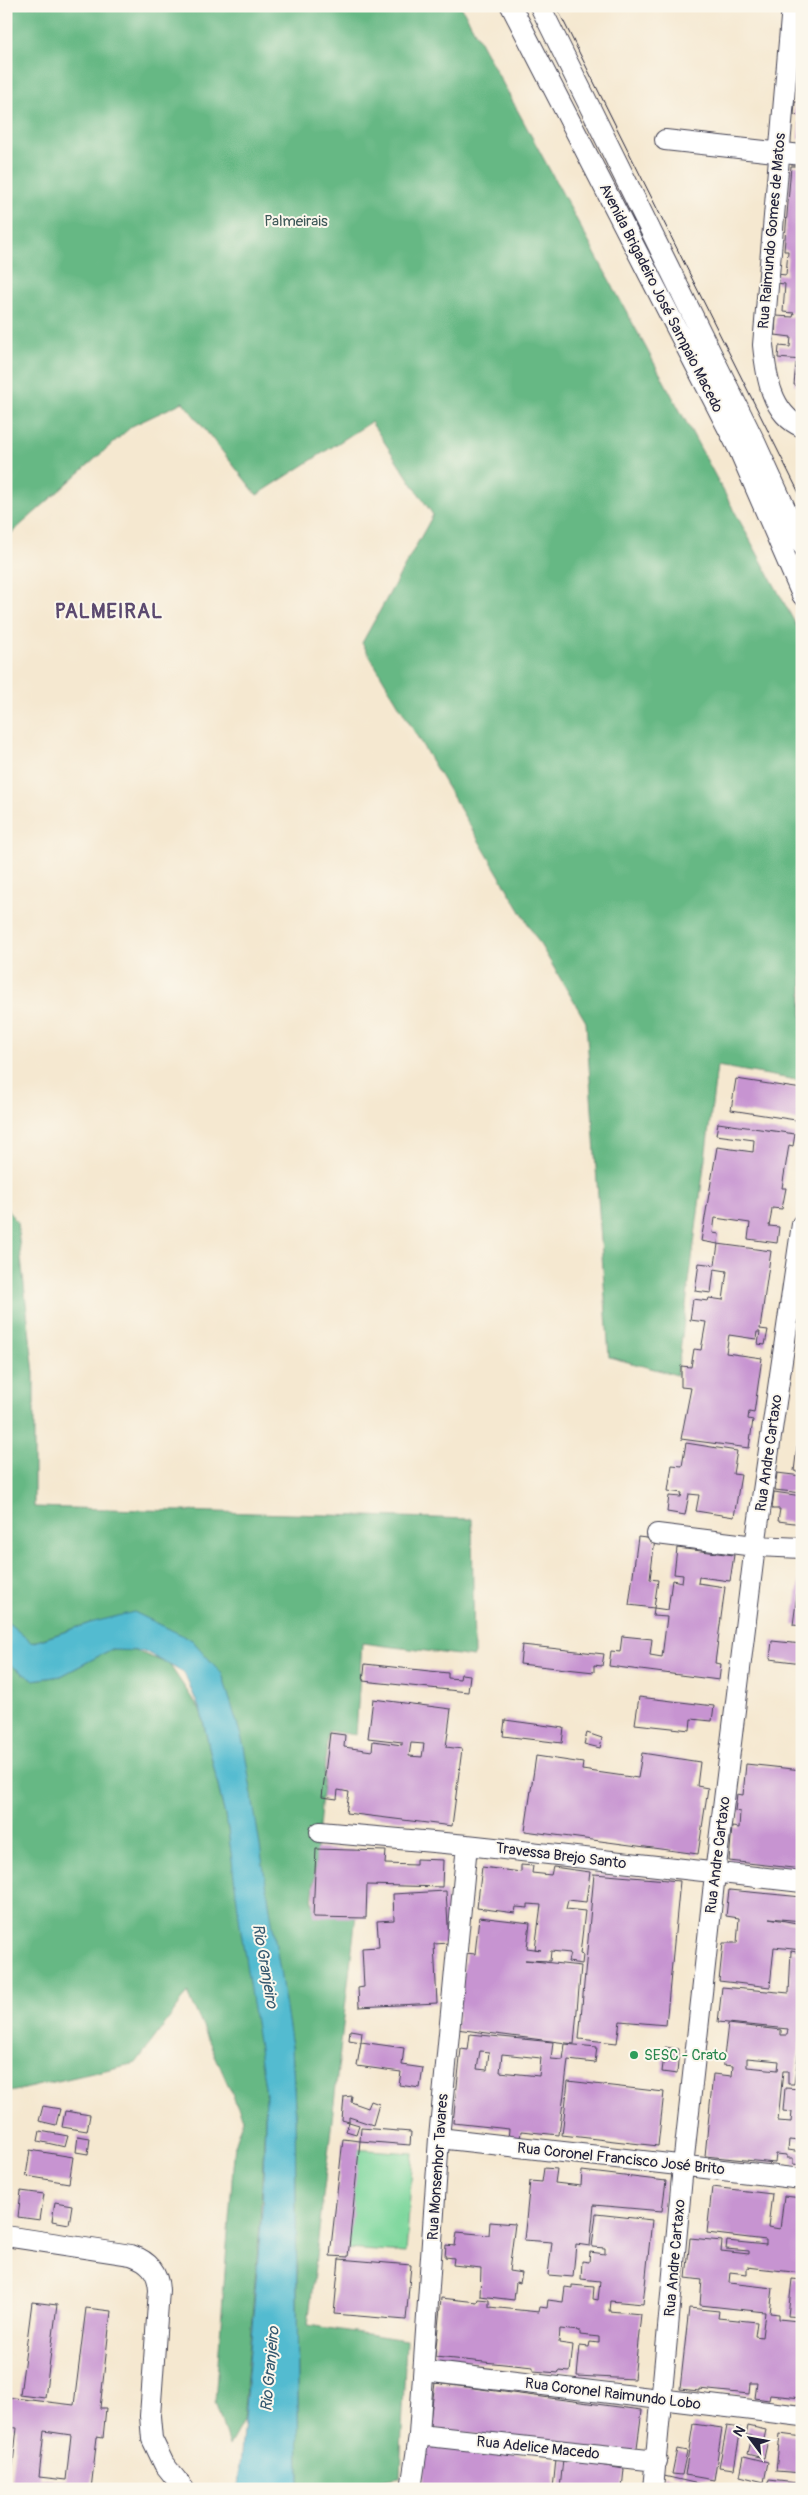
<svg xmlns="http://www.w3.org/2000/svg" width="808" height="2495" font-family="Pangolin,sans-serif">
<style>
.green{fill:#7ed79d;stroke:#507c6c}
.forest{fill:#66b884;stroke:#446d60}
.water{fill:#53bbd0;stroke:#3a6e86}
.building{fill:#c794d1;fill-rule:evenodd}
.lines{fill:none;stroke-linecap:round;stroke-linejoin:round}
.minor-casing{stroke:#424051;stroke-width:22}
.minor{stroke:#fff;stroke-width:20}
.tram{stroke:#22223b;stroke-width:1}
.leisure-dot{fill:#2e9e5b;stroke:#fbf7ec;stroke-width:2}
.labels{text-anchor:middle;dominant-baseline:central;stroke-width:4;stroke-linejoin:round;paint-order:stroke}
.park-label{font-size:15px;fill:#3e5858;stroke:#fbf7ec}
.street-label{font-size:15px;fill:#22223b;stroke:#fbf7ec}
.leisure-label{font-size:15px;fill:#27864d;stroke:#fbf7ec;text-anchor:start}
.water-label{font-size:16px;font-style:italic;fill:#33586f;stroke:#fbf7ec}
.district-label{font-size:20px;font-weight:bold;letter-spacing:1px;fill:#5c4a70;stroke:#fbf7ec}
</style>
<rect width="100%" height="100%" fill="#fbf7ec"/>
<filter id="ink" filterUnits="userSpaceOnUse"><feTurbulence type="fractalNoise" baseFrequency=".02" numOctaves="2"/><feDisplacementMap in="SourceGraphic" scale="10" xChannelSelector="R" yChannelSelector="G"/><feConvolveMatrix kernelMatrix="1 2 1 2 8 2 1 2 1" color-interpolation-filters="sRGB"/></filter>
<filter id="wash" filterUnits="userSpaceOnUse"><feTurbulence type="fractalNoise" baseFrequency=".0096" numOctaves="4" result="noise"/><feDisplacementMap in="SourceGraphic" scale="20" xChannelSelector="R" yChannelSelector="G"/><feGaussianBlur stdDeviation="1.12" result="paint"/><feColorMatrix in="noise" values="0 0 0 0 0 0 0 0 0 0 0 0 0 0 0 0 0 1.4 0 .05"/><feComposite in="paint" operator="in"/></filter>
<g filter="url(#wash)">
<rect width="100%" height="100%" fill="#f5e8d0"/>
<path class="green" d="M353 2149 413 2153 406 2253 346 2249Z"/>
<path class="forest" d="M6 6H461L802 636V1081L717 1066 677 1375 609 1357 586 1022 362 643 433 515 371 422 257 495 183 402 132 426 6 538Z
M6 1208 17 1222 34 1373V1507L472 1519 474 1657 362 1643 356 1735 328 1731 312 1903 357 1906 308 2325 406 2340 400 2477 335 2489H299L295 2108 292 2046 222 1674 90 1623 31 1643 6 1621Z
M110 1650H133L169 1664 201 1712 228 1829 266 2094 260 2223 243 2421 229 2446 215 2401 235 2142 243 2119 188 1993 136 2063 6 2093V1662L33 1680 61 1676Z"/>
<path class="water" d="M134 1612 192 1640 222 1674 244 1746 292 2046 295 2108 299 2489H238L262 2211 266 2094 240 1925 228 1829 201 1712 184 1673 144 1651 110 1650 61 1676 33 1680 6 1662V1621L32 1643 90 1623Z"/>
<g id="blocks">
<path class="building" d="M800 66H802V139H798L800 116 794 115 795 102H799Z
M791 166H802V360L778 358 779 346 790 347 791 337 775 335 776 316 793 317 794 313 783 312 785 284 776 283 777 274 786 275 788 251H784Z
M796 363H802V386L794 385Z
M736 1079 802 1089V1121L731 1110Z
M718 1123 795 1134 793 1146 789 1145 782 1188H786L782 1209 772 1208 771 1216 769 1226 779 1227 777 1243 748 1239 750 1223 715 1218 713 1233 719 1234 718 1244 701 1241 717 1147 753 1152 754 1140 716 1135Z
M718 1244 771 1251 760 1329 768 1330 765 1345 758 1344 760 1332H757L756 1339 729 1335 726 1353 762 1358 754 1413 749 1412 748 1419 753 1420 749 1448 681 1439 691 1388 681 1387V1366L691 1367 694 1349 701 1350 706 1322 690 1320 693 1299 708 1301 709 1298 723 1300 727 1271 714 1269 711 1293 695 1291 699 1263 715 1265Z
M686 1443 737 1451 733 1474 741 1475 734 1517 696 1511 699 1495 689 1494 685 1515 667 1512 669 1496 681 1497 682 1493 668 1491 672 1465 682 1466Z
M797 1447H802V1472L794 1471Z
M777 1473 802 1476V1493L775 1490Z
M774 1492 802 1496V1524L778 1521 780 1509H772Z
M638 1537 655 1539 650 1579 658 1580 654 1608 629 1605Z
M677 1548 734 1555 730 1581 699 1577 698 1583 725 1587 715 1663 721 1664 719 1680 609 1666 611 1651 620 1652 622 1636 652 1639 650 1655 662 1657 667 1617 653 1616 654 1608 668 1610 672 1580 682 1582 683 1575 674 1574Z
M800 1572 802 1573V1626L793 1625Z
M772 1641 802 1644V1663L770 1659Z
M522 1645 604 1654 602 1666 594 1665V1672L520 1664Z
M365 1664 448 1673V1678L460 1679 461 1674 470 1675 468 1692 363 1681Z
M639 1697 714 1706 712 1721 691 1719 690 1730 635 1724Z
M373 1699 451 1709 446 1747 462 1749 452 1826 346 1813 349 1792 338 1790 337 1799 322 1797 330 1733 345 1735 344 1747 372 1751 373 1741 402 1745V1742L368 1738ZM411 1743 424 1744 422 1757 409 1756Z
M505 1720 564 1728 562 1743 503 1736Z
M587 1733 602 1738 600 1748 584 1744Z
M642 1753 700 1762 697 1786 708 1788 698 1854 525 1831 536 1756 583 1763 582 1770 638 1778Z
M746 1764 802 1770V1869L729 1861 732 1827 739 1828 740 1812 735 1811 737 1794 743 1795Z
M316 1849 386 1851 385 1864 416 1865V1859L443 1860 442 1887 367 1885 366 1918 313 1917Z
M521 1865 533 1866 532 1873 551 1875 553 1867 590 1872 586 1902 568 1900 566 1909 585 1911 580 1954 583 1955 582 1964 568 1962 570 1953 551 1951 550 1961 525 1960 581 1966 574 2044 456 2029 466 1953 475 1954 479 1917 530 1923 527 1948 541 1950 535 1949 541 1905 528 1904V1908L516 1907 515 1913 477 1908 482 1867 521 1872Z
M594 1874 680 1881 666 2025 620 2021 617 2043 579 2039Z
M729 1890 802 1897V1921L769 1918 802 1924V1950L774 1947 770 1987 719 1981 723 1943H737L739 1918 726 1916Z
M446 1891 449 1943 434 1944 437 2003 359 2007 358 1988 364 1987 362 1948 379 1947 377 1921 394 1920 393 1894Z
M791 1951 802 1953V2042H800L794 2084H788V2071H783L778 2121 791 2122 792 2112 783 2111 785 2088 802 2089V2141L789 2140 788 2150 802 2152V2165L793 2164V2158H787V2155L776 2154 775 2163 705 2156 713 2074 732 2076 733 2066 723 2065 728 2024 781 2030V2035H787L788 2029 718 2022 722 1987 789 1993ZM747 2058 779 2061 778 2070 747 2067Z
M350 2030 362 2032 361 2042 349 2040Z
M470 2034 553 2042 551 2059 563 2060 565 2044 597 2047 595 2063 568 2060 559 2135 521 2131 520 2140 508 2139 509 2129 453 2123 461 2049 468 2050ZM480 2051 489 2052 487 2070 477 2069ZM502 2054 541 2058 539 2076 500 2072Z
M361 2042 404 2048 402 2065 423 2068 420 2088 399 2085 401 2072 357 2066Z
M665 2047 679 2049 677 2074 662 2072Z
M568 2081 664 2092 658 2146 562 2135Z
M352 2096 351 2102 368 2108 371 2101 379 2104 373 2125 349 2117V2122L359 2125 356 2134 346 2131 349 2122 342 2120 344 2097Z
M43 2106 60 2109 56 2125 39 2121Z
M65 2111 90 2115 87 2131 62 2127Z
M361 2128 411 2132 410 2145 360 2141 348 2257 330 2256 343 2139 360 2141Z
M40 2131 68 2136 65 2147 38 2141Z
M78 2136 90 2138 88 2154 76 2152Z
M30 2150 73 2157 69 2183 26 2176Z
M544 2168 557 2169 555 2183 581 2186 582 2171 666 2181 662 2211 594 2205 590 2246 576 2244 573 2277 548 2275 552 2242 524 2240 530 2181 542 2182Z
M712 2187 772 2194 768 2227 780 2229 784 2196 802 2198V2273L747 2267V2274L730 2272 729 2283 773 2288 770 2313 779 2314V2319L798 2321V2328L802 2329V2398L770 2395 769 2400 755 2398 757 2383H750L749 2394 699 2389V2391L680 2389 689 2308 719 2311 718 2318 757 2322 755 2336 762 2337 765 2312 700 2305 702 2280 686 2278 690 2238 722 2241 721 2251 749 2254V2251L726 2249 727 2241 766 2245V2240L707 2233Z
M21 2191 44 2194 40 2220 18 2217Z
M55 2202 72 2205 69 2224 52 2221Z
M596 2214 652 2220 643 2304 610 2301 609 2311 641 2314 634 2379 577 2376 580 2346 589 2347 590 2342 599 2343V2337L580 2335V2331L560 2329 559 2343 573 2345 570 2372 559 2371V2373L533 2371V2367L435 2357 441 2298 477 2302 478 2299 489 2300V2307L539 2312 540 2307 547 2308 548 2300 563 2302 565 2287 572 2288V2285L594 2287 593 2299 598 2300 600 2281 581 2279 582 2261 589 2262 590 2252 605 2254V2248L592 2247Z
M490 2222 515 2224 509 2271 522 2273 520 2283 516 2282 514 2300 480 2296 481 2268 453 2265 454 2258 445 2257 446 2245 455 2246 457 2232 489 2235Z
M339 2259 411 2265 406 2320 334 2314Z
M792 2279 802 2280V2317L788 2316Z
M32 2302 57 2305 45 2398 20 2395Z
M86 2308 111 2311 100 2408H106L103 2438 97 2437 91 2489H10L17 2428 6 2427V2397L74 2405ZM44 2431 71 2435 66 2480 39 2477Z
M435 2383 642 2410 636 2455 429 2428Z
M693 2424 722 2428 714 2480 685 2475Z
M727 2426 741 2428 734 2469 719 2467Z
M748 2426 766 2430 764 2439 768 2440 764 2458 748 2454 752 2436 746 2435Z
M780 2434 802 2437V2473L776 2471Z
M427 2444 556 2459 553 2489H418L419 2483 422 2484Z
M677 2449 687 2451 682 2475 672 2474Z
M744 2456 768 2462 764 2482 740 2476Z
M563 2459 624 2469 622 2489H560Z
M664 2476 716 2488V2489H661Z
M769 2480 797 2483 796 2486 802 2489 768 2486Z"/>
</g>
</g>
<g filter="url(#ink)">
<use href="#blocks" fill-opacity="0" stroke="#424051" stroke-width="1"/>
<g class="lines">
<g class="minor-casing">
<path id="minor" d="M511 6 739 450 802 595
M540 6 755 442 802 545
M792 6 763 345C766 375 771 414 802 427
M665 140 802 155
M657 1534 755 1546 802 1548
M320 1832 467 1845 802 1882
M439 2138 802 2179
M6 2236 131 2255C149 2261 158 2271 159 2290L150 2416 152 2439 164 2464 184 2489
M424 2371 802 2416
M419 2435 657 2461
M411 2489 419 2435 439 2138 467 1845
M653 2489 683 2166 715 1874 755 1546 802 1224"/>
</g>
<use href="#minor" class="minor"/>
<path class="tram" d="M556 6 802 499"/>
</g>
</g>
<circle class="leisure-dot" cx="634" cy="2055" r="5"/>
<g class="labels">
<g class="park-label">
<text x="296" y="221">Palmeirais</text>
</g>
<g class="street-label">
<text transform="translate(772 231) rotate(-85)">Rua Raimundo Gomes de Matos</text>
<text transform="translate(661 298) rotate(63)">Avenida Brigadeiro José Sampaio Macedo</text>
<text transform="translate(769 1453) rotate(-82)">Rua Andre Cartaxo</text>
<text transform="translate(718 1855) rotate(-83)">Rua Andre Cartaxo</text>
<text transform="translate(561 1856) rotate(7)">Travessa Brejo Santo</text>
<text transform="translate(621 2159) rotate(6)">Rua Coronel Francisco José Brito</text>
<text transform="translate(438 2167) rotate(-86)">Rua Monsenhor Tavares</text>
<text transform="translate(675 2258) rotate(-85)">Rua Andre Cartaxo</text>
<text transform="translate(613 2394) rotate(7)">Rua Coronel Raimundo Lobo</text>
<text transform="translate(538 2448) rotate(6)">Rua Adelice Macedo</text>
</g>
<g class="leisure-label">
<text x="644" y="2055">SESC - Crato</text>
</g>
<g class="water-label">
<text transform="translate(265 1966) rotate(80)">Rio Granjeiro</text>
<text transform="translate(270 2369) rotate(-85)">Rio Granjeiro</text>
</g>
<g class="district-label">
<text x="109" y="611">PALMEIRAL</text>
</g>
</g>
<rect width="808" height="2495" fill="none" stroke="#fbf7ec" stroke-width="25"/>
<g transform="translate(750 2438) rotate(302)" stroke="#fbf7ec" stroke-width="4" paint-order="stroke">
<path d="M0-4L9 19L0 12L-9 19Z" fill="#22223b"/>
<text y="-8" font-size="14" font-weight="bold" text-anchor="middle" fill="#22223b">N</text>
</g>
</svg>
